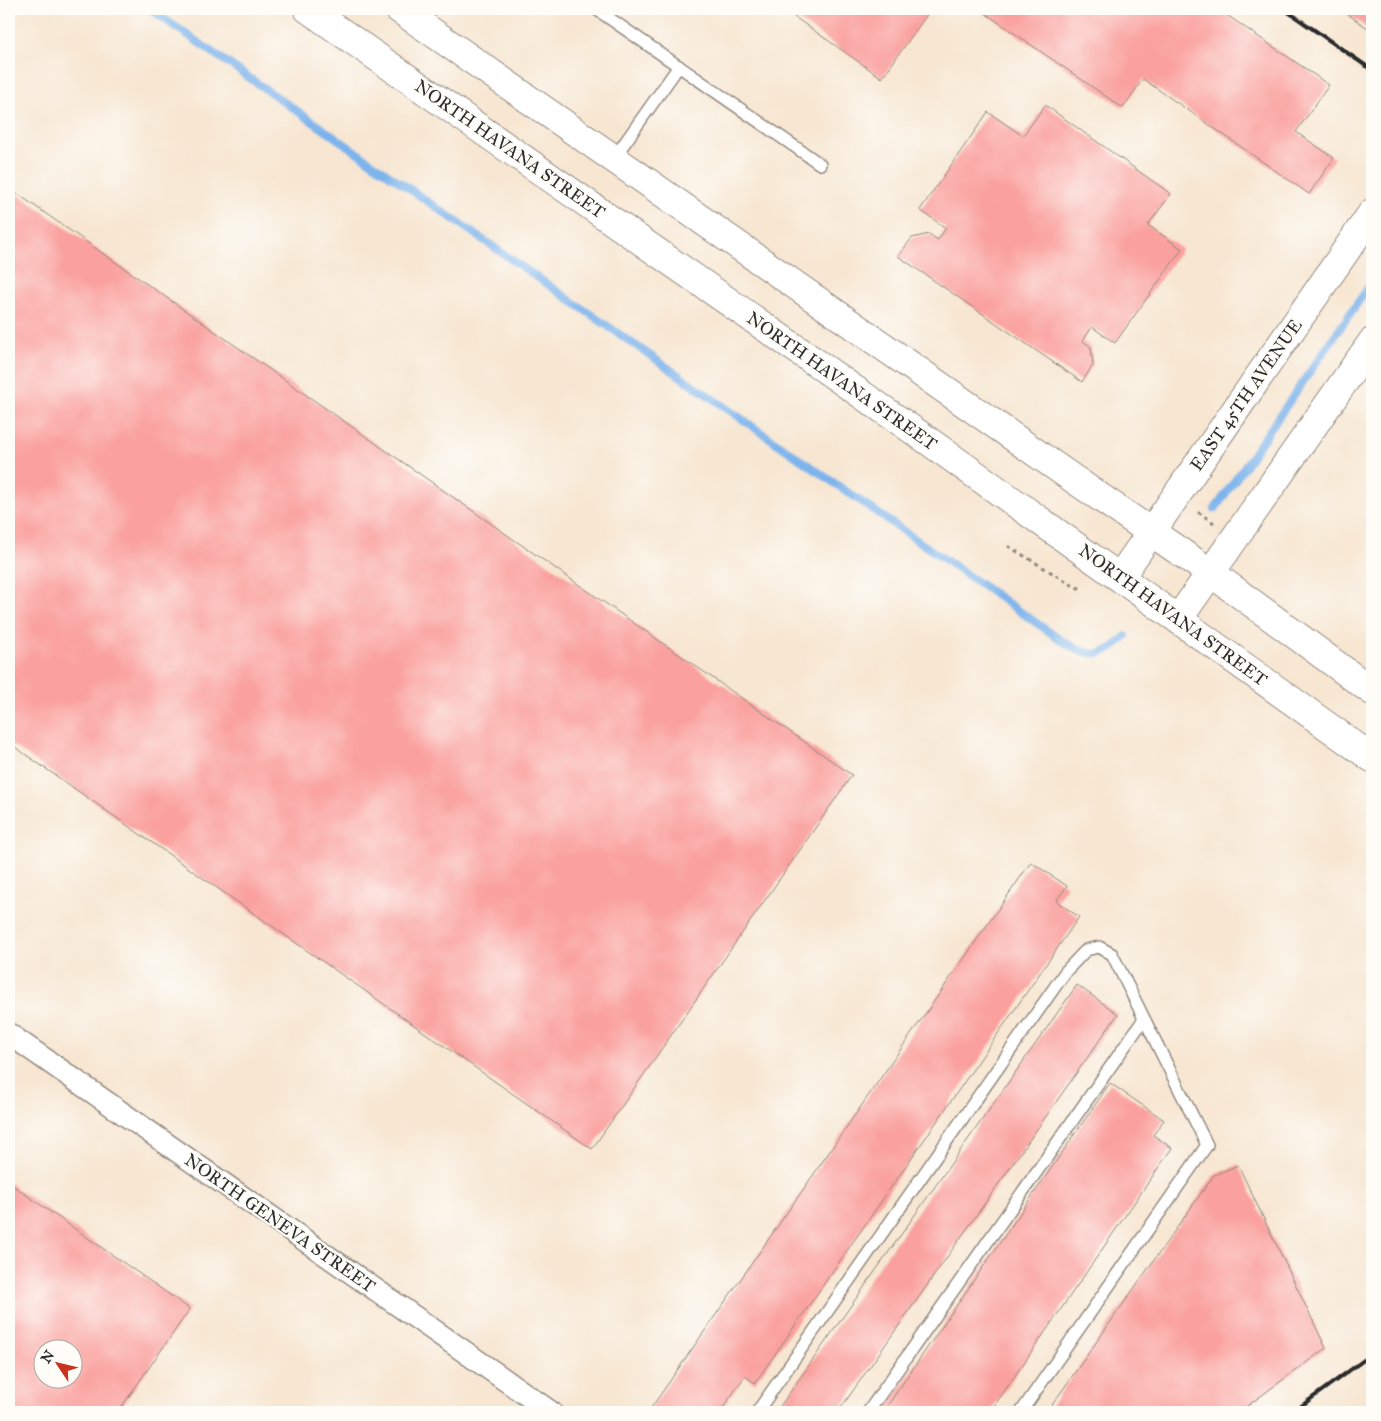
<svg xmlns="http://www.w3.org/2000/svg" width="1381" height="1421" font-family="'IM FELL Great Primer',serif">
<style>
.lines{fill:none;stroke-linecap:round;stroke-linejoin:round}
.stream{stroke:#7db4ec;stroke-width:8}
.building{fill:#faa19f;fill-rule:evenodd}
.lane-casing{stroke:#91887e;stroke-width:14}
.street-casing{stroke:#91887e;stroke-width:24}
.secondary-casing{stroke:#91887e;stroke-width:30}
.path{stroke:#91887e;stroke-width:3;stroke-dasharray:4 4;stroke-linecap:butt}
.lane{stroke:#fff;stroke-width:11}
.street{stroke:#fff;stroke-width:21}
.secondary{stroke:#fff;stroke-width:28}
.rail{stroke:#2b2b2b;stroke-width:4}
.labels{text-anchor:middle;dominant-baseline:central;stroke-width:4.5;stroke-linejoin:round;paint-order:stroke}
.street-label{font-size:18px;fill:#2b2b2b;stroke:#fdfcf7}
</style>
<rect width="100%" height="100%" fill="#fdfcf7"/>
<filter id="ink" filterUnits="userSpaceOnUse"><feTurbulence type="fractalNoise" baseFrequency=".02" numOctaves="2"/><feDisplacementMap in="SourceGraphic" scale="10" xChannelSelector="R" yChannelSelector="G"/><feConvolveMatrix kernelMatrix="1 2 1 2 8 2 1 2 1" color-interpolation-filters="sRGB"/></filter>
<filter id="wash" filterUnits="userSpaceOnUse"><feTurbulence type="fractalNoise" baseFrequency=".0096" numOctaves="4" result="noise"/><feDisplacementMap in="SourceGraphic" scale="20" xChannelSelector="R" yChannelSelector="G"/><feGaussianBlur stdDeviation="1.12" result="paint"/><feColorMatrix in="noise" values="0 0 0 0 0 0 0 0 0 0 0 0 0 0 0 0 0 1.4 0 .05"/><feComposite in="paint" operator="in"/></filter>
<g filter="url(#wash)">
<rect width="100%" height="100%" fill="#f7e6d1"/>
<g class="lines">
<path class="stream" d="M150 9 1061 640C1088 657 1102 660 1126 636
M1215 509 1372 282"/>
</g>
<g id="blocks">
<path class="building" d="M783 9H931L882 78Z
M979 9H1218L1329 85 1296 132 1334 158 1309 194 1143 79 1123 108Z
M1340 9H1372V31Z
M1045 105 1171 194 1148 225 1182 249 1115 343 1092 327 1083 341 1091 347 1093 365 1082 382 898 256 912 238 929 234 938 240 946 228 920 210 988 112 1023 136Z
M9 188 852 775 592 1149 9 743Z
M1031 862 1067 886 1056 901 1079 917 755 1383 745 1376 720 1412H658L651 1408Z
M1077 985 1118 1014 838 1412H776Z
M1110 1083 1164 1120 1153 1135 1172 1148 990 1412H883Z
M1238 1165 1326 1348 1239 1412H1047L1214 1175Z
M9 1183 190 1309 118 1412H9ZM42 1348H72V1378H42Z"/>
</g>
</g>
<g filter="url(#ink)">
<use href="#blocks" fill-opacity="0" stroke="#91887e" stroke-width="1"/>
<g class="lines">
<g class="lane-casing">
<path id="lane" d="M596 9 820 164
M614 158 679 66
M757 1412 1066 971 1086 950 1099 947 1112 954 1207 1145 1021 1412
M868 1412 1144 1019"/>
</g>
<g class="street-casing">
<path id="street" d="M9 1034 551 1412"/>
</g>
<g class="secondary-casing">
<path id="secondary" d="M308 9 927 440 1372 758
M399 9 1072 478 1211 573 1372 691
M1120 577 1372 213
M1179 618 1372 342"/>
</g>
<path class="path" d="M1198 512 1214 523
M1008 546 1072 585 1078 588 1083 586"/>
<use href="#lane" class="lane"/>
<use href="#street" class="street"/>
<use href="#secondary" class="secondary"/>
<path class="rail" d="M1284 9 1372 70
M1293 1412 1372 1354"/>
</g>
</g>
<g class="labels">
<g class="street-label">
<text transform="translate(510 149) rotate(35)">NORTH HAVANA STREET</text>
<text transform="translate(842 381) rotate(35)">NORTH HAVANA STREET</text>
<text transform="translate(1246 395) rotate(-55)">EAST 45TH AVENUE</text>
<text transform="translate(1173 615) rotate(36)">NORTH HAVANA STREET</text>
<text transform="translate(280 1223) rotate(35)">NORTH GENEVA STREET</text>
</g>
</g>
<rect width="1381" height="1421" fill="none" stroke="#fdfcf7" stroke-width="30"/>
<g transform="translate(58 1364) rotate(305)"><circle r="24" fill="#fdfcf7" stroke="#a9a8a5"/>
<path d="M0-4L9 19L0 12L-9 19Z" fill="#c8321e"/>
<text y="-8" font-size="14" font-weight="bold" text-anchor="middle" fill="#2b2b2b">N</text>
</g>
</svg>
